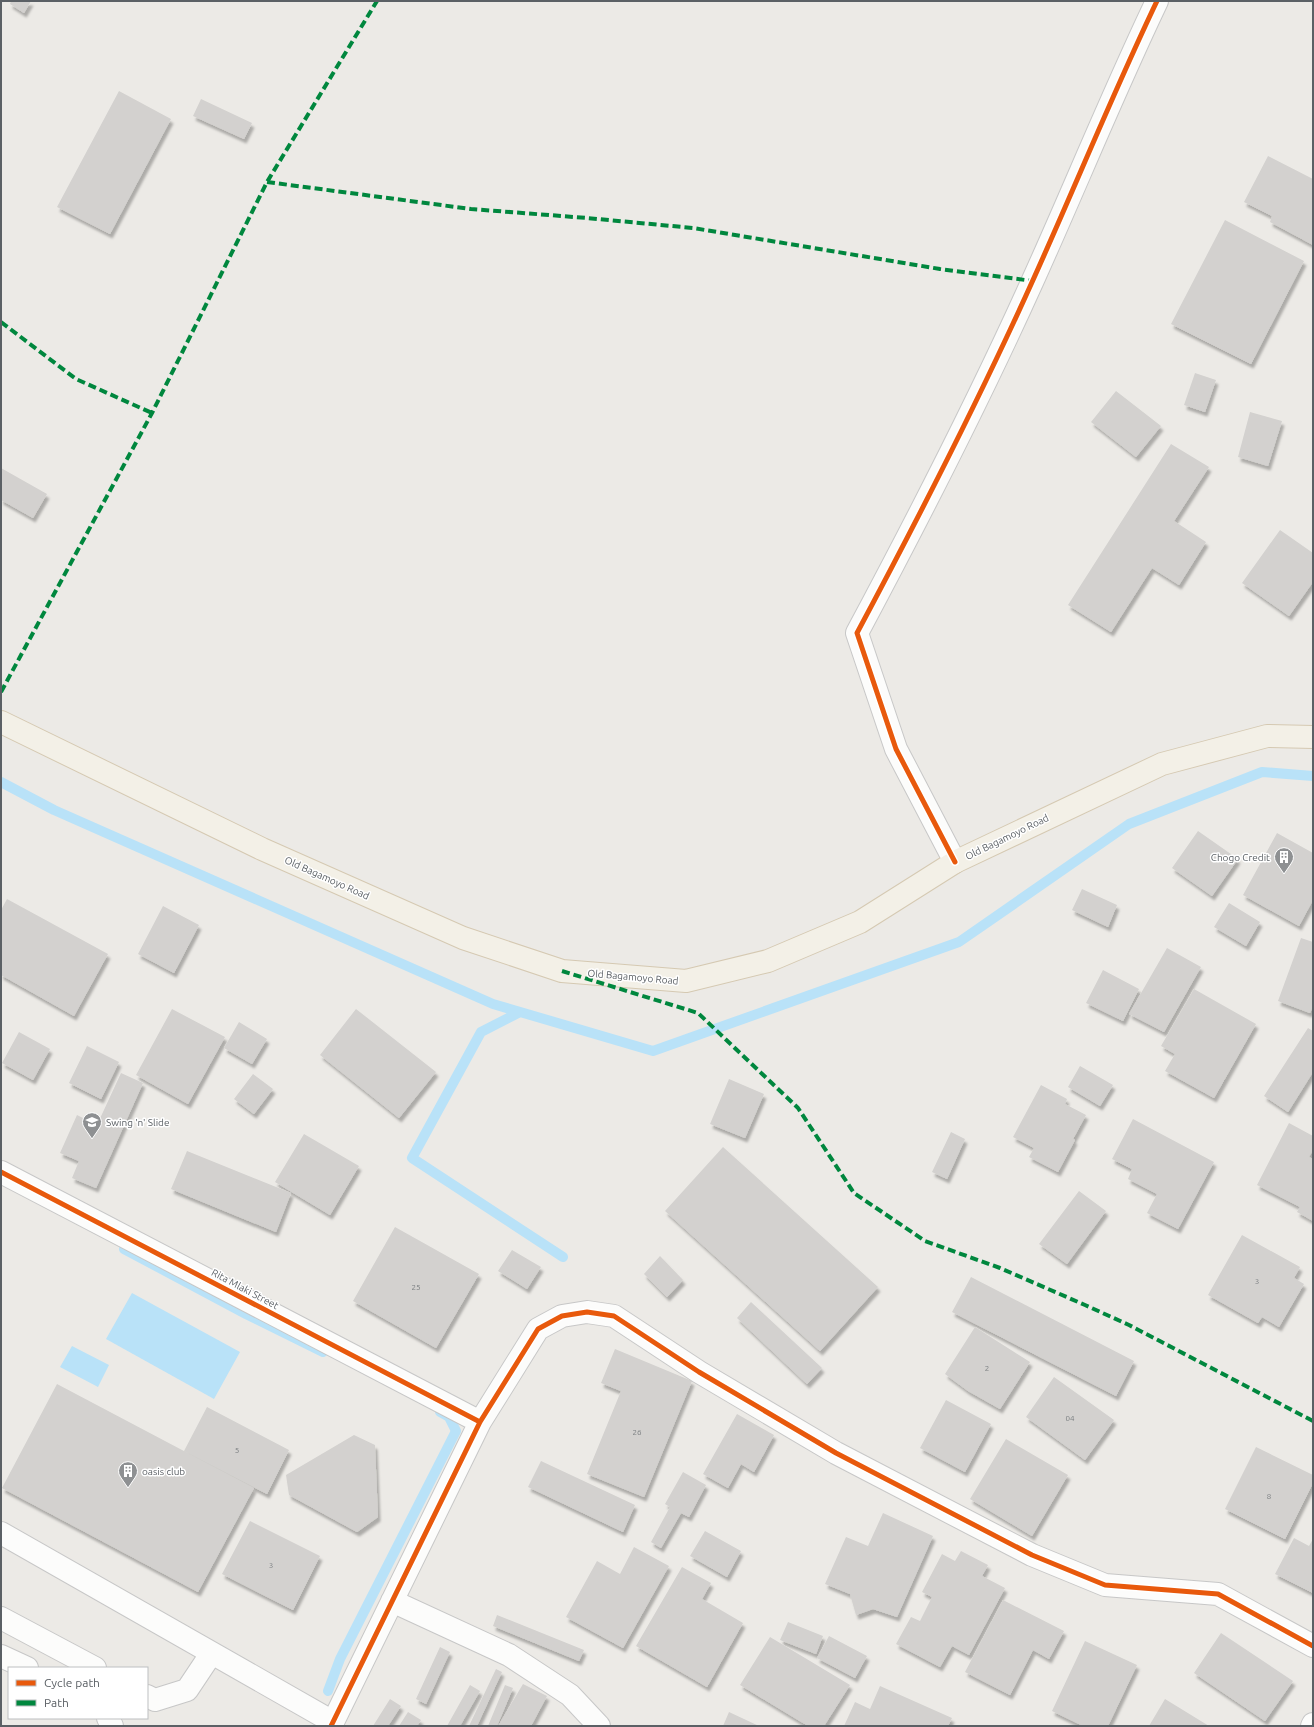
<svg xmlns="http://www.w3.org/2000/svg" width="1314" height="1727" font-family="Ubuntu,sans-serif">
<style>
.water{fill:#b9e2f8}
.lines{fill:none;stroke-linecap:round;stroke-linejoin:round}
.stream{stroke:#b9e2f8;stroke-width:10}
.building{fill:#d3d1cf;filter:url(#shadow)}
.minor-casing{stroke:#c7c7c7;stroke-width:24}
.major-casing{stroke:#d5c9b2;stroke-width:24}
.minor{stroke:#fcfcfb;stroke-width:22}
.major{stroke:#f3f0e7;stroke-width:22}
.quiet{stroke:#00873e;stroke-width:4;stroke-dasharray:8 4;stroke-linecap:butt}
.cycleway-casing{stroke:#fff;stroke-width:8}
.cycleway{stroke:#e8590c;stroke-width:5}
.labels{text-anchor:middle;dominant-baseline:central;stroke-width:3;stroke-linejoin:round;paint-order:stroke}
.number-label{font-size:8px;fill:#7a7e80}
.street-label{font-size:10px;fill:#5b6065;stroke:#fff}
.poi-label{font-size:10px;fill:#5b6065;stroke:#fff;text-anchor:start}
</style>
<defs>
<filter id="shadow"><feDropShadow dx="2.5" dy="4.5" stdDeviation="1" flood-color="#0004"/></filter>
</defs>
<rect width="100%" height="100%" fill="#eceae6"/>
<path class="water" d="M132 1293 240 1352 214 1399 106 1339Z
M72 1346 109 1365 98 1387 60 1367Z"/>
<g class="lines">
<path class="stream" d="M1 782 54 810 493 1004 653 1051 959 942 1129 824 1262 772 1313 776
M520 1012 481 1032 412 1158 563 1257
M124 1249 246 1314 323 1352
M328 1691 340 1659 456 1431 449 1417 440 1412"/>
</g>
<path class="building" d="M11 1H31L24 13 10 4Z
M119 91 171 119 110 234 57 207Z
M201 99 252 123 244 139 193 116Z
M1268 156 1313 179V245L1270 222 1272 216 1244 202Z
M1225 220 1304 261 1251 364 1171 324Z
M1195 373 1216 380 1205 412 1184 405Z
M1116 391 1161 426 1136 457 1091 422Z
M1250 412 1282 421 1268 466 1238 457Z
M1171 444 1209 467 1174 521 1206 542 1179 585 1152 568 1111 632 1068 605Z
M1 468 47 494 33 518 1 500Z
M1280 530 1313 553V582L1289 616 1242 583Z
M1198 831 1238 859 1212 896 1172 868Z
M1277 833 1313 853V900L1299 926 1243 895Z
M1082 889 1117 905 1108 927 1072 910Z
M7 899 108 954 74 1016 1 975V910Z
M1229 903 1260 922 1246 946 1214 927Z
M163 906 199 925 174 973 138 954Z
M1301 938 1313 942V1006L1310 1013 1278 1001Z
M1167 948 1201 967 1164 1032 1129 1014Z
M1103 970 1139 989 1123 1021 1086 1003Z
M1194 989 1256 1024 1214 1098 1165 1071 1175 1054 1161 1046Z
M172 1009 225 1037 188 1104 136 1075Z
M356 1009 436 1072 399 1118 320 1055Z
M239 1022 267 1039 252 1064 224 1048Z
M1308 1028 1313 1031V1072L1288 1112 1264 1096Z
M19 1032 50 1049 33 1080 2 1063Z
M87 1046 119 1062 101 1099 69 1083Z
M1080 1066 1113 1085 1100 1106 1068 1087Z
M121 1073 143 1083 96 1188 72 1178 79 1161 60 1153 77 1115 97 1125Z
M253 1074 273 1089 254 1114 234 1099Z
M729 1079 764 1094 745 1138 710 1124Z
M1041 1085 1067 1099 1065 1104 1086 1115 1073 1139 1075 1140 1058 1172 1029 1157 1034 1148 1013 1137Z
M1133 1119 1214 1162 1178 1229 1147 1213 1157 1194 1128 1179 1132 1169 1112 1159Z
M1289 1123 1313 1136V1150L1309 1157 1313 1159V1221L1297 1212 1300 1207 1257 1185Z
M951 1132 965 1139 947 1179 932 1172Z
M304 1134 359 1166 330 1215 275 1182Z
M723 1147 878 1287 820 1351 665 1211Z
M187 1151 291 1193 276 1232 171 1189Z
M1079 1191 1106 1211 1067 1264 1039 1244Z
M395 1227 479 1274 436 1348 353 1301Z
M1242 1235 1300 1267 1294 1278 1304 1284 1279 1327 1262 1317 1258 1323 1208 1295Z
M512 1250 541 1267 527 1289 498 1271Z
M660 1256 683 1280 667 1297 644 1274Z
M971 1277 1134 1361 1116 1396 952 1312Z
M751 1302 822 1368 807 1384 737 1318Z
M975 1327 1030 1362 1000 1409 968 1391 945 1374Z
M615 1349 692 1381 644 1497 587 1474 621 1391 601 1383Z
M1054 1377 1114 1420 1085 1460 1026 1417Z
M57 1384 254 1488 198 1592 2 1488Z
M946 1400 991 1424 965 1472 920 1448Z
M207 1407 289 1450 267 1494 184 1451Z
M737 1414 774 1435 754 1472 741 1464 728 1488 703 1474Z
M354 1435 375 1445 378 1517 357 1532 289 1495 286 1475Z
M1006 1439 1068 1475 1032 1536 970 1499Z
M1256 1447 1313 1475V1483L1285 1539 1225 1509Z
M541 1461 635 1505 623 1532 528 1487Z
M683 1472 706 1485 689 1517 681 1513 661 1548 651 1542 670 1507 665 1504Z
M883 1513 933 1536 897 1617 873 1609 856 1615 850 1594 825 1584 846 1537 868 1546Z
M250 1521 320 1556 293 1610 222 1574Z
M705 1531 741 1551 727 1577 690 1556Z
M1294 1538 1309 1546 1313 1539V1593L1275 1574Z
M634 1547 669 1566 623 1648 566 1617 597 1561 620 1574Z
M961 1551 988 1565 982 1576 1005 1588 969 1655 952 1646 940 1667 896 1644 911 1617 920 1621 932 1597 922 1592 942 1554 955 1561Z
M682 1567 711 1583 702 1599 743 1623 707 1687 636 1646Z
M1003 1600 1064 1631 1049 1659 1033 1650 1010 1695 965 1672Z
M497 1615 584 1650 579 1661 493 1626Z
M788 1622 823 1636 816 1654 780 1640Z
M1221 1633 1293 1681 1265 1721 1194 1673Z
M829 1636 867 1656 855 1678 817 1658Z
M770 1637 850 1685 824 1726H808L740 1685Z
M1085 1641 1137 1665 1108 1726H1083L1052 1711Z
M440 1647 450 1652 426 1704 416 1699Z
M496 1669 502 1672 477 1726H469Z
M523 1684 547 1696 531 1726H498Z
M470 1685 480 1691 460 1726H447Z
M505 1685 513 1688 497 1726H488Z
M880 1686 952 1718 948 1726H844L855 1702 870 1709Z
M390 1699 401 1706 388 1726H373Z
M1165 1699 1209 1726H1149Z
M408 1712 421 1720 417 1726H399Z
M729 1712 759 1726H723Z"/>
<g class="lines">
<g class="minor-casing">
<path id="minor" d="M955 862 896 749 857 633C919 517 979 400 1033 280 1075 187 1113 93 1157 1
M1 1172 480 1422
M1 1533 333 1722
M392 1601 509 1655 570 1695 599 1726
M1 1618 95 1668
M1 1656 27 1668
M147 1696 155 1700 187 1690 211 1654
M108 1718 112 1726
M331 1726 480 1422 538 1329 562 1316 587 1312 614 1316 699 1372 836 1453 1032 1555 1105 1585 1218 1594 1313 1646
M1312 1726 1313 1724"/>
</g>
<g class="major-casing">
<path id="major" d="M1 722 262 849 463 938 562 971 686 981 768 961 860 922 955 862 1162 764 1267 736 1313 737"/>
</g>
<use href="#minor" class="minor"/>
<use href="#major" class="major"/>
<path class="quiet" d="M267 182 471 209 587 218 693 228 940 269 1033 281
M1 322 76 379 152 413
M1 692 152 413 267 182 377 1
M562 971 698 1013 798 1108 854 1193 925 1241 1000 1268 1085 1305 1129 1325 1313 1421"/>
<g class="cycleway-casing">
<path id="cycleway" d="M955 862 896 749 857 633C919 517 979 400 1033 280 1075 187 1113 93 1157 1
M1 1172 480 1422
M331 1726 480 1422 538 1329 562 1316 587 1312 614 1316 699 1372 836 1453 1032 1555 1105 1585 1218 1594 1313 1646"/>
</g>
<use href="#cycleway" class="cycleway"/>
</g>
<defs>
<g id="building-pin" transform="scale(1)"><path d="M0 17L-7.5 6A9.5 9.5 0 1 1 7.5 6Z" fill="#8e9092" stroke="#fff"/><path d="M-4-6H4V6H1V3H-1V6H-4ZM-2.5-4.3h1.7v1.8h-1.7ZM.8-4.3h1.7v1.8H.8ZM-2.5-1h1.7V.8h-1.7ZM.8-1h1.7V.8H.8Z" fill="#fff"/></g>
<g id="school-pin" transform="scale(1)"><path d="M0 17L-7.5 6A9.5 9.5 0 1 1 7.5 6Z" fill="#8e9092" stroke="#fff"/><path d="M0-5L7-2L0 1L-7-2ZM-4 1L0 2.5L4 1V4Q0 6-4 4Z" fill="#fff"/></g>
</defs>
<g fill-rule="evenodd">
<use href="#building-pin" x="1284" y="857"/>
<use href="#school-pin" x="92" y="1122"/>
<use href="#building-pin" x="128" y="1471"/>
</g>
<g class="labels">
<g class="number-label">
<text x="1257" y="1281">3</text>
<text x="416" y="1287">25</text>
<text x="987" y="1368">2</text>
<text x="1070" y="1418">04</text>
<text x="637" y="1432">26</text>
<text x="237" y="1450">5</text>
<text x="1269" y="1496">8</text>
<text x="271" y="1565">3</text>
</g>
<g class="street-label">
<text transform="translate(1007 837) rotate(-26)">Old Bagamoyo Road</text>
<text transform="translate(327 878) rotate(24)">Old Bagamoyo Road</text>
<text transform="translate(633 977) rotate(5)">Old Bagamoyo Road</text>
<text transform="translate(245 1289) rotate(28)">Rita Mlaki Street</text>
</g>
<g class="poi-label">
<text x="1270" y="857" text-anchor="end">Chogo Credit</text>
<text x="106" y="1122">Swing 'n' Slide</text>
<text x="142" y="1471">oasis club</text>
</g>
</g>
<rect width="1314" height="1727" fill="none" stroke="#5b6065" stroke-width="4"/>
<rect x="8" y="1667" width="140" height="52" fill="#ffffff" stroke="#bdbfc1"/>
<rect x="16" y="1680" width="20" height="6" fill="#e8590c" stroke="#bdbfc1"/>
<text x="44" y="1687" font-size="12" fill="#5b6065">Cycle path</text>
<rect x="16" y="1700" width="20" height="6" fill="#00873e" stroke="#bdbfc1"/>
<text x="44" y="1707" font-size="12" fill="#5b6065">Path</text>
</svg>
